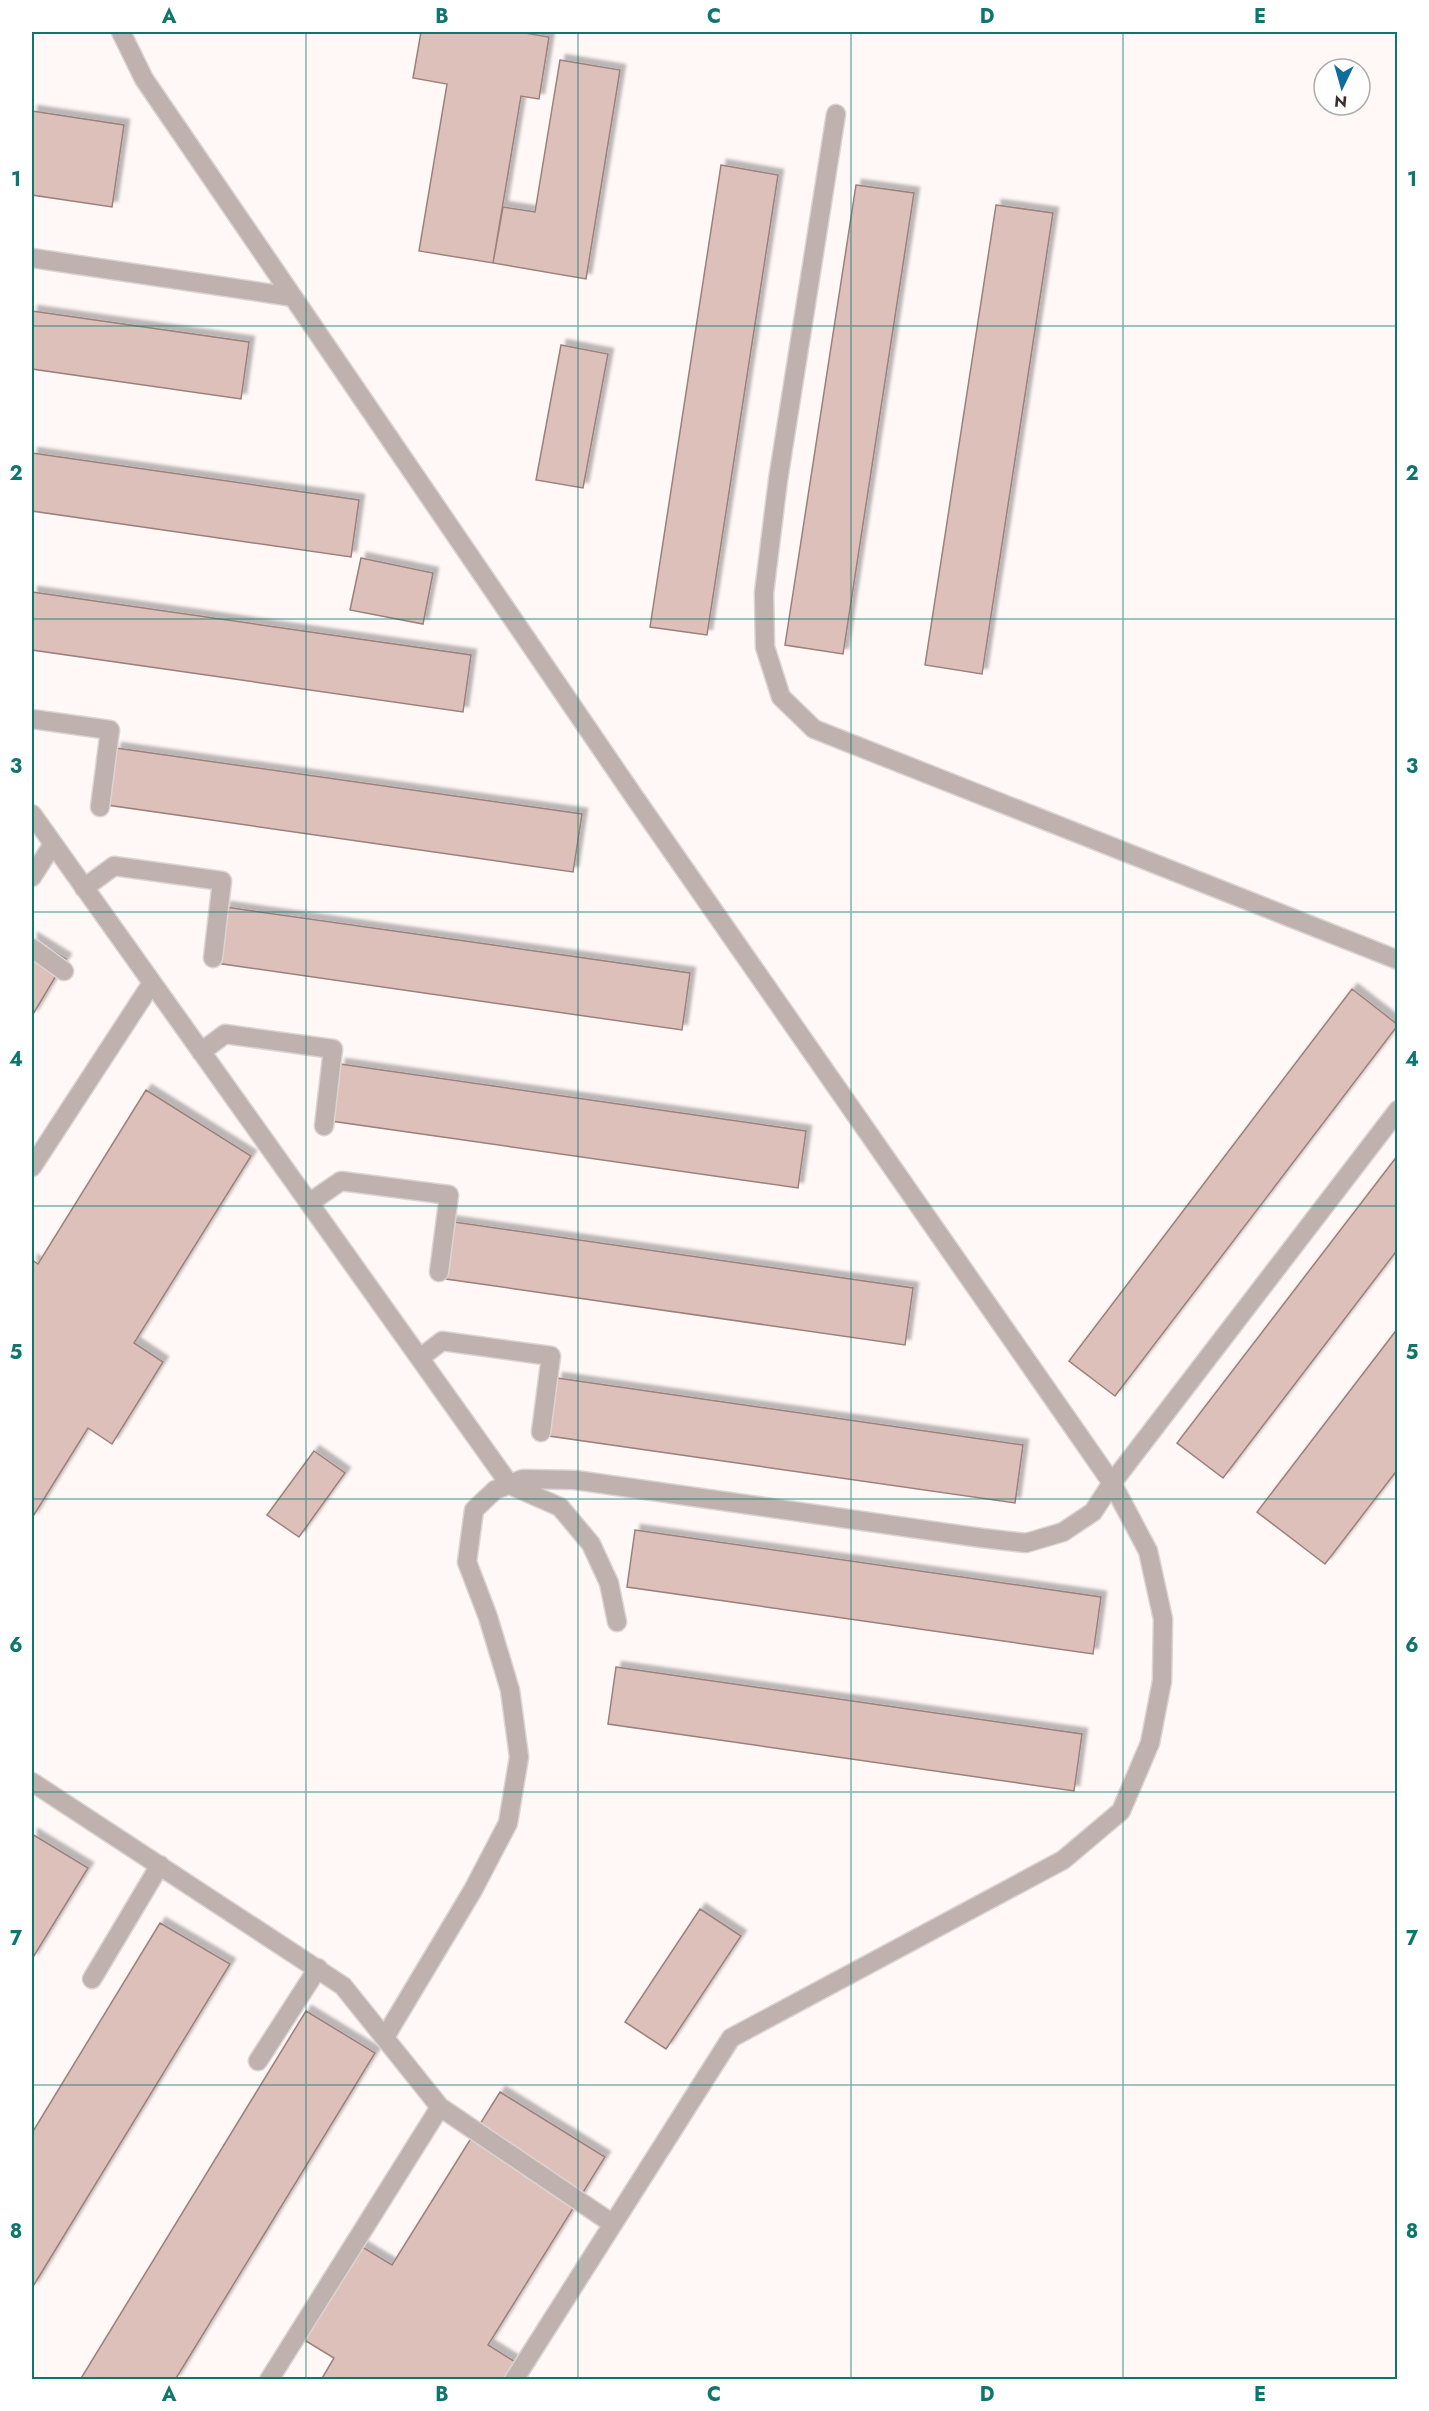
<svg xmlns="http://www.w3.org/2000/svg" width="1429" height="2411" font-family="Jost,sans-serif">
<style>
.building{fill:#ddc0ba;stroke:#9b807b;stroke-width:1.5;filter:url(#shadow)}
.lines{fill:none;stroke-linecap:round;stroke-linejoin:round}
.service-casing{stroke:#dbd4d2;stroke-width:21}
.service{stroke:#beb1ae;stroke-width:18}
.grid{fill:none;stroke:#0f766e;stroke-width:1.5;stroke-opacity:0.55}
.neatline{fill:none;stroke:#0f766e;stroke-width:2}
.grid-label{font-size:20px;text-anchor:middle;font-weight:bold;fill:#0f766e}
</style>
<defs>
<filter id="shadow"><feDropShadow dx="5.5" dy="-5.5" stdDeviation="1.5" flood-color="#0004"/></filter>
</defs>
<rect width="100%" height="100%" fill="#fff8f7"/>
<path class="building" d="M421 32H519L549 37 539 99 521 96 493 263 419 251 447 84 413 78Z
M560 60 620 70 586 279 493 263 503 207 535 212Z
M32 111 124 125 112 207 32 195Z
M721 165 778 175 707 635 650 627Z
M856 185 914 193 843 654 785 645Z
M996 205 1053 213 982 674 925 665Z
M32 311 249 342 241 399 32 369Z
M561 345 608 354 583 488 536 480Z
M32 453 359 500 351 557 32 511Z
M361 558 433 573 423 624 350 610Z
M32 592 471 655 463 712 32 650Z
M116 748 582 814 573 872 107 805Z
M225 907 690 973 682 1030 216 963Z
M32 938 66 959 32 1016Z
M1352 989 1398 1025 1115 1396 1069 1361Z
M340 1064 806 1131 798 1188 331 1121Z
M146 1090 251 1156 134 1343 163 1362 112 1444 88 1428 32 1518V1260L38 1264Z
M1398 1155V1249L1223 1478 1177 1443Z
M447 1221 913 1288 905 1345 439 1278Z
M1398 1328V1469L1325 1564 1257 1512Z
M557 1378 1023 1445 1015 1503 549 1436Z
M314 1451 345 1473 299 1537 267 1515Z
M635 1530 1101 1597 1093 1654 627 1587Z
M616 1667 1082 1734 1074 1791 608 1724Z
M32 1834 88 1868 32 1959Z
M700 1909 741 1936 666 2049 625 2022Z
M160 1923 230 1964 32 2288V2133Z
M306 2011 375 2053 175 2380H80Z
M500 2092 605 2157 488 2345 517 2363 507 2380H321L334 2358 301 2338 359 2245 392 2265Z"/>
<g class="lines">
<g class="service-casing">
<path id="service" d="M121 32 144 79 293 297 633 795 1112 1483 1148 1551 1163 1619 1162 1681 1150 1743 1121 1811 1063 1860 731 2038 514 2380
M836 114 778 480 764 593 765 647 781 697 814 729 1398 960
M32 258 293 297
M32 719 110 730 100 807
M32 814 510 1485 560 1507 591 1544 609 1583 617 1622
M32 877 53 844
M84 888 114 866 222 881 213 958
M32 948 64 971
M201 1052 225 1034 333 1049 324 1126
M32 1167 152 983
M309 1203 341 1181 449 1195 439 1272
M420 1358 442 1341 551 1356 541 1432
M32 1782 343 1986 440 2107 613 2224
M92 1979 160 1865
M385 2037 473 1890 508 1823 519 1757 510 1690 488 1617 467 1562 474 1510 495 1490 523 1479 575 1480 982 1538 1026 1543 1063 1532 1093 1512 1112 1483 1398 1110
M258 2061 318 1968
M269 2380 440 2107"/>
</g>
<use href="#service" class="service"/>
</g>
<path class="grid" d="M306 32V2380M578 32V2380M851 32V2380M1123 32V2380M32 326H1398M32 619H1398M32 912H1398M32 1206H1398M32 1499H1398M32 1792H1398M32 2085H1398"/>
<rect width="1429" height="2411" fill="none" stroke="#ffffff" stroke-width="66"/>
<g transform="translate(1342 87) rotate(185)"><circle r="28" fill="#ffffff" stroke="#b0abab" stroke-width="1.5"/>
<path d="M0-4.5L10 22L0 15L-10 22Z" fill="#0d6d9c"/>
<text y="-9" font-size="16" font-weight="bold" text-anchor="middle" fill="#392e2c">N</text>
</g>
<rect x="33" y="33" width="1363" height="2345" class="neatline"/>
<g class="grid-label">
<text x="169" y="23">A</text>
<text x="442" y="23">B</text>
<text x="714" y="23">C</text>
<text x="987" y="23">D</text>
<text x="1260" y="23">E</text>
<text x="16" y="186">1</text>
<text x="1412" y="186">1</text>
<text x="16" y="480">2</text>
<text x="1412" y="480">2</text>
<text x="16" y="773">3</text>
<text x="1412" y="773">3</text>
<text x="16" y="1066">4</text>
<text x="1412" y="1066">4</text>
<text x="16" y="1359">5</text>
<text x="1412" y="1359">5</text>
<text x="16" y="1652">6</text>
<text x="1412" y="1652">6</text>
<text x="16" y="1945">7</text>
<text x="1412" y="1945">7</text>
<text x="16" y="2238">8</text>
<text x="1412" y="2238">8</text>
<text x="169" y="2401">A</text>
<text x="442" y="2401">B</text>
<text x="714" y="2401">C</text>
<text x="987" y="2401">D</text>
<text x="1260" y="2401">E</text>
</g>
</svg>
